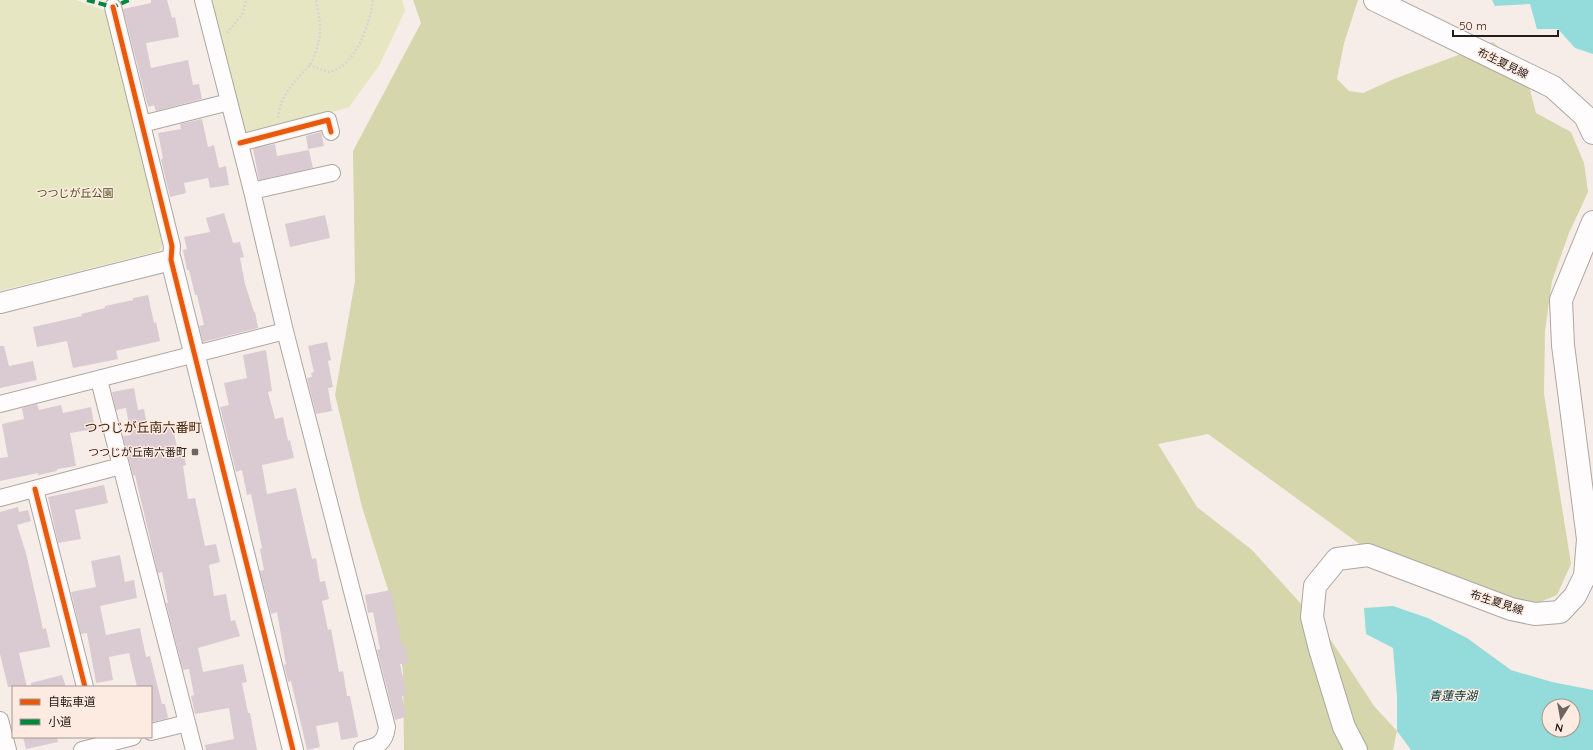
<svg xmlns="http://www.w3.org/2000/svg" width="1593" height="750" font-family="Quicksand,'Noto Sans JP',sans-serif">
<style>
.green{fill:#e6e6c3}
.forest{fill:#d5d6ab}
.water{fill:#94dcdb;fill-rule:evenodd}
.building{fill:#dacad2}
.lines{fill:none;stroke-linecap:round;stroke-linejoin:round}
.minor-casing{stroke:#aea6a1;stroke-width:18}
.tertiary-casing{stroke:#aea6a1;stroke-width:22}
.secondary-casing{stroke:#aea6a1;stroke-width:24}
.path{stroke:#d8d6d4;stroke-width:2.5;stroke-dasharray:2 2;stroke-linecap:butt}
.minor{stroke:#fefcfc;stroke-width:16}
.tertiary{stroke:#fefcfc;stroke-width:20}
.secondary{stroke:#fefcfc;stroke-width:22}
.quiet{stroke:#00873e;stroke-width:4;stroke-dasharray:8 4;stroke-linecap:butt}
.cycleway-casing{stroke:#fdebe2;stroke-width:8}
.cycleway{stroke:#e8590c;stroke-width:5}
.poi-dot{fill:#6e6561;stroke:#fdebe2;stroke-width:1.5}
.labels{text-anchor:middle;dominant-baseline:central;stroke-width:3;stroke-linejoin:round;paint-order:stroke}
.street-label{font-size:11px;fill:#241c18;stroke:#fdebe2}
.park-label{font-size:11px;fill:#4d531c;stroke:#fdebe2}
.poi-label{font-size:11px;fill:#241c18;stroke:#fdebe2;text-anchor:end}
.water-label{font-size:12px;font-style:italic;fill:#003637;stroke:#fdebe2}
.quarter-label{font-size:13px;fill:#3f2007;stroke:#fdebe2}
</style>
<rect width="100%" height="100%" fill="#f7ede8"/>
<path class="green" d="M0 0H76L106 11 165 241 159 251 0 291Z
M210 0H402L405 11 379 66 349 107 254 135 247 133 241 127Z"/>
<path class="forest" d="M413 0H1358L1344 43 1337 79 1349 91 1363 93 1394 79 1493 42 1525 71 1536 113 1571 132 1584 163 1588 192 1569 233 1552 281 1545 331 1544 394 1571 564 1557 595 1540 602 1519 603 1365 548 1208 434 1158 444 1197 507 1252 550 1323 628 1374 706 1397 731 1393 750H404L403 672 395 612 362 507 335 395 355 281 353 151 421 23Z"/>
<path class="water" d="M1492 0H1593V54L1575 48 1558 29H1537L1530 4 1495 6Z
M1393 606 1428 618 1467 638 1511 670 1552 682 1593 690V750H1411L1397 731V697L1393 648 1366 634 1364 608ZM1549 706H1573V730H1549Z"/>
<path class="building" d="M151 0H167L172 18 175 17 179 37 146 43 151 68 188 60 193 85 199 84 202 99 156 111 154 105 148 107 123 9 151 3Z
M202 119 208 147 214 145 219 168 226 166 229 185 210 188 208 178 184 183 186 193 170 197 161 160 163 158 158 133 181 129 180 124Z
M321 132 324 146 308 149 306 136Z
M275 144 277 156 309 150 313 168 259 180 253 149Z
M224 213 233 243 240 242 244 257 240 258 245 284 254 312H255L258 328 203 342 199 326 204 325 197 295H195L189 270H187L183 250 187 249 184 237 210 232 206 218Z
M325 215 330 238 290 247 285 224Z
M148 295 154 323 156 322 160 341 116 351 118 359 73 368 67 341 37 347 33 327 82 316 81 314 105 308V306L133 300V298Z
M327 342 331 360 328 361 333 387 328 388 332 411 316 414 307 378 312 377 311 373 314 372 308 346Z
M0 346H4L9 366 33 361 37 380 0 388Z
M266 350 272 391 268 392 275 419 283 417 288 441 290 440 294 458 262 465 267 494 296 488 312 559 316 558 320 582 325 581 329 599 322 601 328 630 331 629 339 672 343 671 347 696H350L358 737 341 740 338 722 316 726 320 747 307 750 291 681 288 682 284 665 286 664 277 612 271 614 260 571 264 570 260 549 262 548 251 494 247 495 242 470 236 472 220 407 229 405 224 383 247 378 243 355Z
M134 388 138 410 144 409 148 430 172 425 177 447 182 446 186 465 183 466 188 499 195 498 205 546 216 544 220 562 209 565 214 596 226 594 231 621 235 620 240 636 198 648 203 672 243 664 247 682 242 683 248 713H250L257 750H206L205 745 234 739 229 708 195 714 191 696 194 695 189 669 183 670 166 603H168L162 572 158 573 135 475 133 476 123 436 131 435 126 408 116 410 112 392Z
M37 404 39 410 61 405 63 413 91 407 95 429 70 433 76 466 57 469V471L38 475V473L0 481V458L8 457 2 424 24 419 22 408Z
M104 485 108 503 75 510 81 539 58 543 48 497Z
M18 507 19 512 28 510 31 521 17 525 26 553 43 629 46 628 50 647 19 653 27 687H8L0 654V512Z
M120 555 125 582 134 580 137 598 100 606 106 635 140 628 146 657 150 656 162 704H165L168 718 153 722 151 716V687H137L129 653 109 657 113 680 96 683 87 633 81 634 71 592 96 587 91 561Z
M391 590 402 645H405L408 663 400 664 407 695 402 696 406 717 395 720 377 650 380 649 373 612 368 613 365 595Z
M62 675 66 687H31V683Z
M23 737H57L58 742 26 749Z"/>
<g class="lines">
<g class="minor-casing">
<path id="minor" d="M203 0 252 191
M113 7 172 246 171 260
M142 124 229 102
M240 143 328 120 331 132
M332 173 252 191 285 331 387 727C385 744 377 746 362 750
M99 380 194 750
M0 404 285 331
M35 489 85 687
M0 498 121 466
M0 720 8 750
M151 732 187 723
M82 750 133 737"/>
</g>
<g class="tertiary-casing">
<path id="tertiary" d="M0 303 171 260 293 750"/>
</g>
<g class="secondary-casing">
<path id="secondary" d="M1375 0 1553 87 1585 116 1593 133
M1356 750 1344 727 1320 649 1312 617 1315 586 1337 559 1368 555 1511 609 1535 614 1560 612 1575 596 1585 576 1588 539 1563 345 1561 300 1593 222"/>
</g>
<path class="path" d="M227 33 243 13 246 0
M309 65 329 72C356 67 370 23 373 0
M278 118C280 95 295 81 309 66 314 59 317 48 319 40 322 26 318 14 316 0"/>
<use href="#minor" class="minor"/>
<use href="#tertiary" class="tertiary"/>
<use href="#secondary" class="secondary"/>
<path class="quiet" d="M87 0 113 7 129 0"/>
<g class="cycleway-casing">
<path id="cycleway" d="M113 7 172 246 171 260 293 750
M240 143 328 120 331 132
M35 489 85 687"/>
</g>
<use href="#cycleway" class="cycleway"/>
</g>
<rect class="poi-dot" x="191" y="448" width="8" height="8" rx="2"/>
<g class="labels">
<g class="street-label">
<text transform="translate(1503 63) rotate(26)">布生夏見線</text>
<text transform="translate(1497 602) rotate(18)">布生夏見線</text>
</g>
<g class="park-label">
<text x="75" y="193">つつじが丘公園</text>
</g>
<g class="poi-label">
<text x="187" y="452">つつじが丘南六番町</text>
</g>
<g class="water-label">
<text x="1453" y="695">青蓮寺湖</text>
</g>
<g class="quarter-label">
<text x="143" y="427">つつじが丘南六番町</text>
</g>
</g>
<rect x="12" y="686" width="140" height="52" fill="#fdebe2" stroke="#a69891"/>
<rect x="20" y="699" width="20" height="6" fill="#e8590c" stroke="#a69891"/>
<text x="48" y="706" font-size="12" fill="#241c18">自転車道</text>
<rect x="20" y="719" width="20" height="6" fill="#00873e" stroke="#a69891"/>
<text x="48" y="726" font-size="12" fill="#241c18">小道</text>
<g transform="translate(1561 718) rotate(191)"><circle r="19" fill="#fdebe2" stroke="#a69891"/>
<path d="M0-3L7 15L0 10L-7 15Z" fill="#6e6561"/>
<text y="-6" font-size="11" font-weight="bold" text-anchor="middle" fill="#241c18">N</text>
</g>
<path d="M1453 30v6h105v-6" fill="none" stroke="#241c18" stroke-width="2"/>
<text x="1459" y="30" font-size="12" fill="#241c18" stroke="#fdebe2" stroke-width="3" paint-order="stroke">50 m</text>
</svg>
